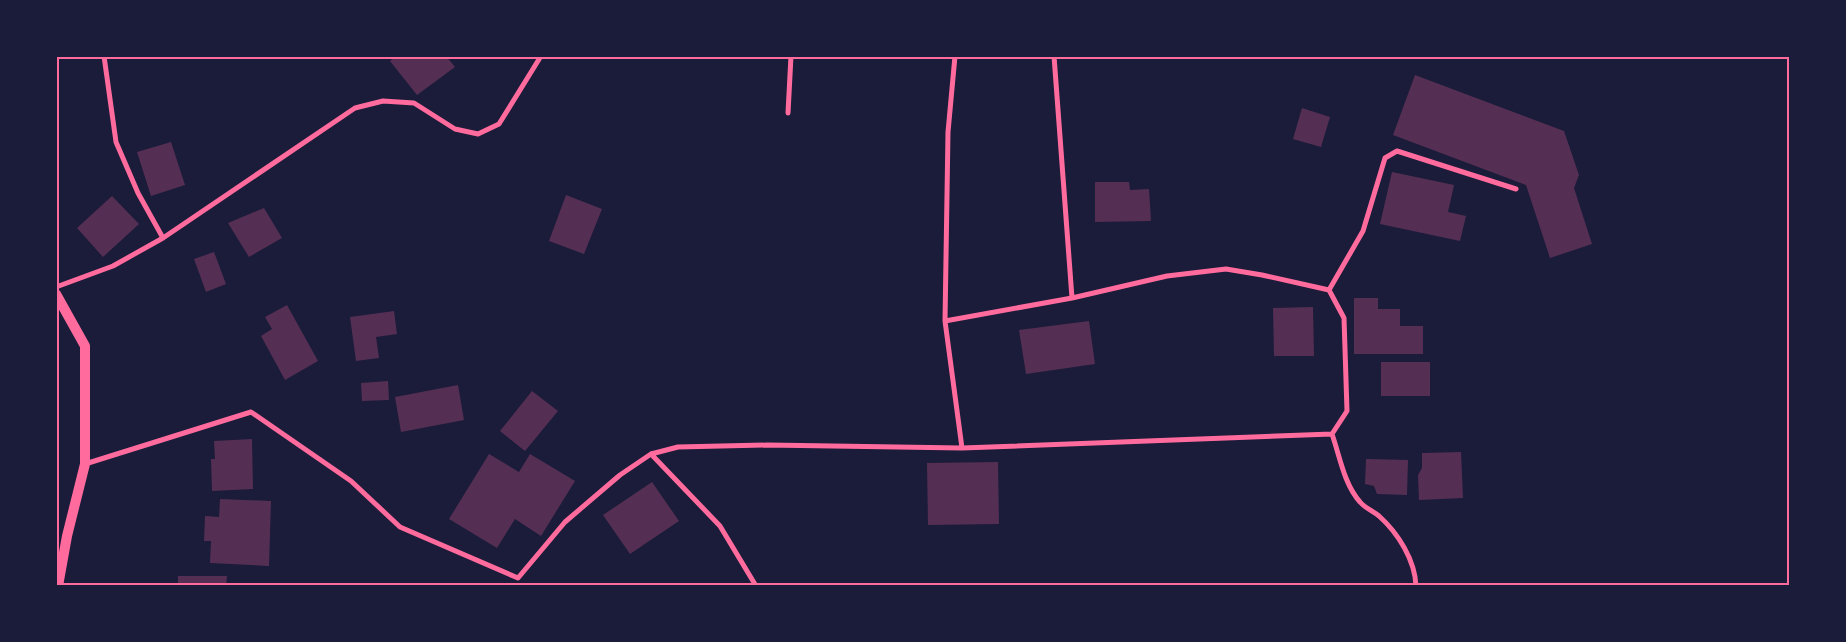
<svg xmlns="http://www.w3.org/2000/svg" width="1846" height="642" font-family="Helvetica,sans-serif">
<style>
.building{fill:#542f53}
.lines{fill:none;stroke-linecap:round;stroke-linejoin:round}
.minor{stroke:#ff6b9d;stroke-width:5}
.secondary{stroke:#ff6b9d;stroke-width:10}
.neatline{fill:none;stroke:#ff6b9d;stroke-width:2}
</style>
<rect width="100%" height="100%" fill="#1b1b3a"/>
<path class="building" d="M396 56H446L455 67 417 95 390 61Z
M1415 75 1564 131 1579 175 1574 188 1592 244 1550 258 1526 185 1393 135Z
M1302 108 1330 117 1321 147 1293 139Z
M56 135H58L59 153H56Z
M171 142 185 185 151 196 137 152Z
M1392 172 1454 185 1448 212 1466 216 1460 241 1380 224Z
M1095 182H1129L1130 190 1149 189 1151 221 1095 222Z
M566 195 602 209 584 254 549 241Z
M112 196 139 224 103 257 77 228Z
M264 208 282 238 249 257 228 223Z
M214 252 226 284 206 292 194 259Z
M1354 298H1378V309H1400V326H1423V354H1354Z
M287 305 318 361 285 380 261 336 272 329 265 317Z
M1313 307 1314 356H1274L1273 308Z
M394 311 397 334 376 337 379 358 356 361 350 317Z
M1089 321 1095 364 1026 374 1019 330Z
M1381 362H1430V396H1381Z
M388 381 389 400 362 401 361 383Z
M458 385 464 420 401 432 395 397Z
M532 391 558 411 525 451 500 431Z
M252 439 253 489 212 491 211 459H215L214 441Z
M1461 452 1463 498 1419 500 1418 475 1422 468V453Z
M489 454 519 472 530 454 575 481 541 536 515 519 497 548 449 519Z
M1366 459 1408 460 1407 495 1377 494 1374 486 1365 484Z
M998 462 999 524 928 525 927 463Z
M652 482 679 521 630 554 603 515Z
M220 499 271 501 269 566 210 563 211 541H204L205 516 219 517Z
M178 576H227L226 586H178Z"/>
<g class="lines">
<path class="minor" d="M104 56 116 142 138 193 163 238
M955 56 948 132 945 321 962 448
M1054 56 1072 298
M788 113 791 56
M56 287 113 266 163 238 355 108 383 101 414 103 455 129 478 134 499 124 541 56
M1329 290 1363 231 1385 158 1397 151 1516 189
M945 321 1072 298 1167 276 1226 269 1262 275 1329 290 1344 318 1347 411 1332 434C1340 457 1344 484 1360 502 1365 508 1373 511 1379 516 1398 533 1415 560 1416 586
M651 454 720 526 756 586
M85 464 251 412 351 481 400 527 518 578 565 522 620 475 651 454 678 447 768 445 962 448 1332 434"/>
<path class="secondary" d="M56 294 85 346V464L67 536 58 586"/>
</g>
<rect width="1846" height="642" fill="none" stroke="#1b1b3a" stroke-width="115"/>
<rect x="58" y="58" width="1730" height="526" class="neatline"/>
</svg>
